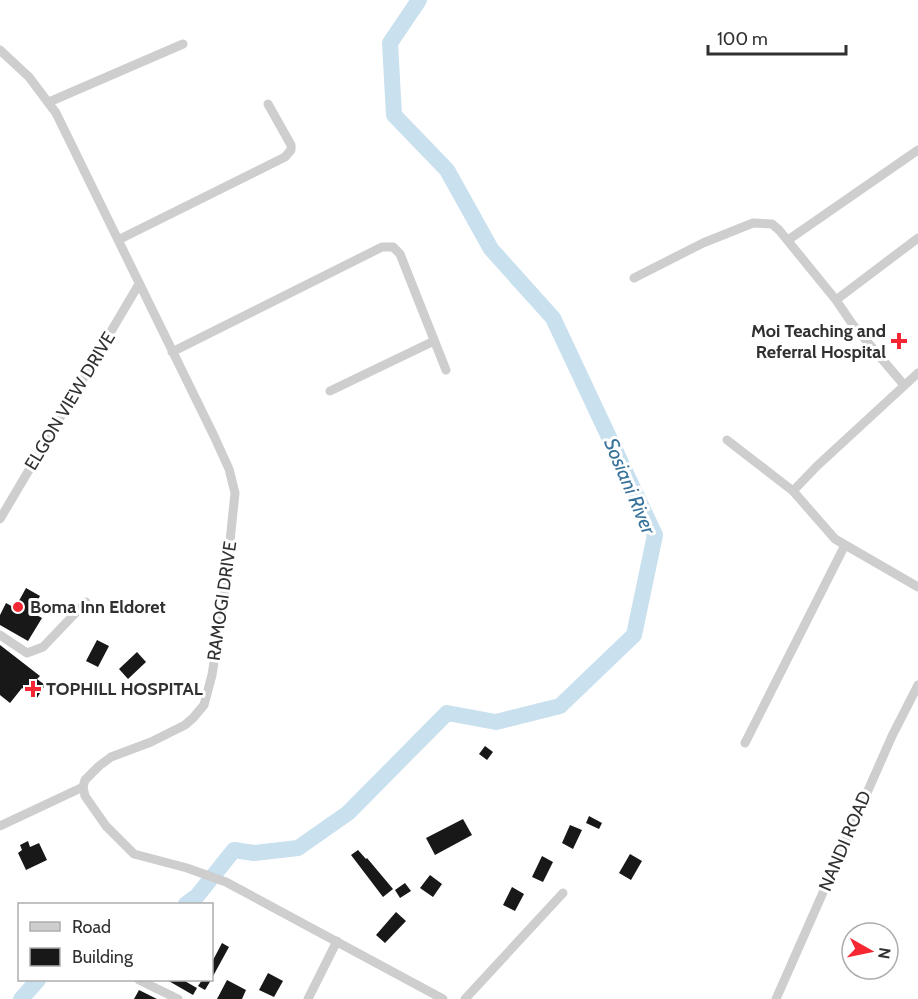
<svg xmlns="http://www.w3.org/2000/svg" width="918" height="999" font-family="Cabin,sans-serif">
<style>
.lines{fill:none;stroke-linecap:round;stroke-linejoin:round}
.river{stroke:#c9e0ef;stroke-width:16}
.building{fill:#181818}
.minor{stroke:#cecece;stroke-width:9}
.poi-dot{fill:#f42733;stroke:#fff;stroke-width:2}
.labels{text-anchor:middle;dominant-baseline:central;stroke-width:6;stroke-linejoin:round;paint-order:stroke}
.poi-label{font-size:18px;font-weight:bold;fill:#313131;stroke:#fff;text-anchor:start}
.street-label{font-size:18px;fill:#313131;stroke:#fff}
.water-label{font-size:20px;font-style:italic;fill:#37729b;stroke:#fff}
</style>
<rect width="100%" height="100%" fill="#fff"/>
<g class="lines">
<path class="river" d="M186 904 197 896 234 850 254 853 298 848 348 813 447 713 496 722 560 706 634 635 655 535 553 318 491 249 447 170 394 115 390 43 419 0
M21 999 38 980"/>
</g>
<path class="building" d="M26 588 40 596 31 612 42 618 28 641 0 625V615L6 603 15 608Z
M97 640 109 646 98 667 86 661Z
M0 645 40 676 37 679 45 685 37 698 22 688 10 703 0 695Z
M137 652 146 662 128 679 119 669Z
M485 746 493 752 487 760 479 754Z
M589 816 602 823 599 829 586 823Z
M463 819 472 835 435 855 426 838Z
M570 825 582 830 573 849 562 843Z
M28 841 30 847 39 843 47 860 26 870 18 853 22 850 20 845Z
M358 850 366 859 367 858 393 889 383 897 351 855Z
M630 854 642 861 631 880 619 873Z
M542 856 553 862 543 882 532 877Z
M430 875 442 884 433 897 420 888Z
M405 883 411 891 400 898 395 890Z
M512 887 524 894 515 911 503 905Z
M396 912 406 921 385 943 376 935Z
M222 943 229 947 212 978V962Z
M268 973 283 981 274 997 259 990Z
M167 980H183L197 988 193 995Z
M202 980H211L205 990 198 986Z
M227 980 246 990 242 999H217Z
M139 990 157 999H134Z"/>
<g class="lines">
<path class="minor" d="M0 50 29 77 56 113 214 436 229 469 235 493 224 599 212 675 204 705 193 718 185 725 151 742 111 757 99 766 85 780 83 787 85 796 106 826 134 854 187 868 226 882 443 999
M49 102 183 44
M118 240 285 157 291 150V145L268 104
M788 240 918 150
M634 278 703 243 753 223 772 224 779 230 836 300
M172 352 382 247H393L400 254 446 370
M918 373 817 466 793 491 835 539 918 587
M904 385 853 325 836 300 918 238
M330 391 434 341
M727 440 793 491
M0 519 139 284
M0 635 27 653 43 647 86 602
M745 743 845 545
M0 826 83 787
M139 980 178 999
M308 999 337 941
M465 999 563 893
M776 999 892 736 918 685"/>
</g>
<g class="poi-dot">
<path d="M896 332h6v6h6v6h-6v6h-6v-6h-6v-6h6z"/>
<circle cx="18" cy="607" r="6"/>
<path d="M30 680h6v6h6v6h-6v6h-6v-6h-6v-6h6z"/>
</g>
<g class="labels">
<g class="poi-label">
<text x="886" y="331" text-anchor="end">Moi Teaching and<tspan x="886" dy="21">Referral Hospital</tspan></text>
<text x="30" y="607">Boma Inn Eldoret</text>
<text x="46" y="689">TOPHILL HOSPITAL</text>
</g>
<g class="street-label">
<text transform="translate(70 401) rotate(-59)">ELGON VIEW DRIVE</text>
<text transform="translate(222 601) rotate(-82)">RAMOGI DRIVE</text>
<text transform="translate(845 841) rotate(-67)">NANDI ROAD</text>
</g>
<g class="water-label">
<text transform="translate(630 486) rotate(67)">Sosiani River</text>
</g>
</g>
<rect x="18" y="903" width="195" height="78" fill="#ffffff" stroke="#adadad" stroke-width="1.5"/>
<rect x="30" y="922" width="30" height="9" fill="#cecece" stroke="#adadad" stroke-width="1.5"/>
<text x="72" y="933" font-size="18" fill="#313131">Road</text>
<rect x="30" y="948" width="30" height="18" fill="#181818" stroke="#adadad" stroke-width="1.5"/>
<text x="72" y="963" font-size="18" fill="#313131">Building</text>
<g transform="translate(870 951) rotate(99)"><circle r="28" fill="#ffffff" stroke="#adadad" stroke-width="1.5"/>
<path d="M0-4.5L10 22L0 15L-10 22Z" fill="#f42733"/>
<text y="-9" font-size="16" font-weight="bold" text-anchor="middle" fill="#313131">N</text>
</g>
<path d="M708 45v9h138v-9" fill="none" stroke="#313131" stroke-width="3"/>
<text x="717" y="45" font-size="18" fill="#313131" stroke="#ffffff" stroke-width="4.5" paint-order="stroke">100 m</text>
</svg>
